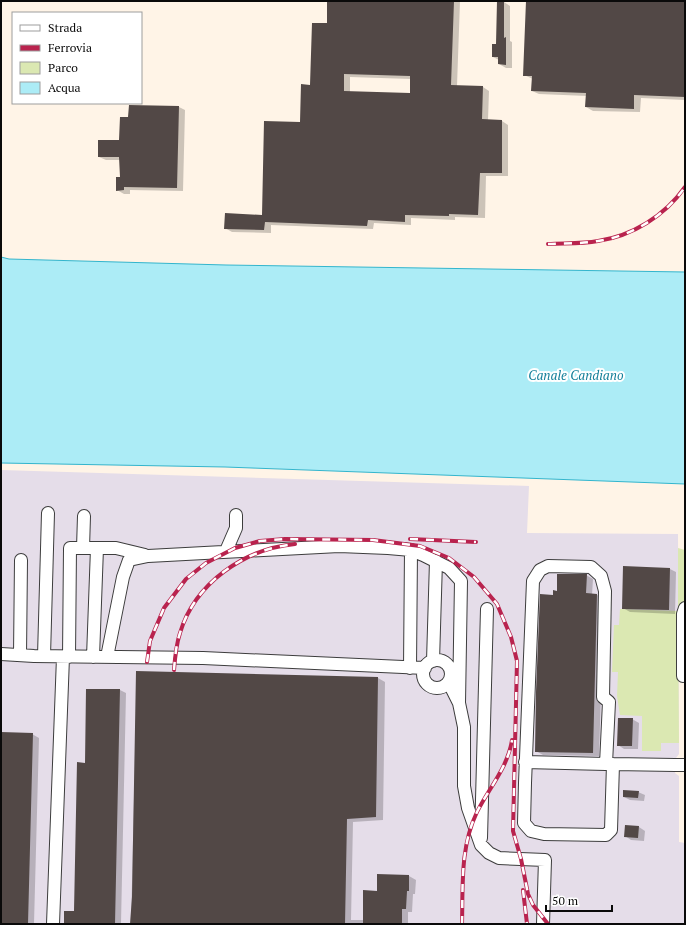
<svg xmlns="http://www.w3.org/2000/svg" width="686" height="925" font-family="'PT Serif',serif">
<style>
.industrial{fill:#e5dde9}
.green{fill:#dbe8b2}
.water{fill:#acecf6;stroke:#33b5cd}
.shadow{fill:#0003;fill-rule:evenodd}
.building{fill:#524846;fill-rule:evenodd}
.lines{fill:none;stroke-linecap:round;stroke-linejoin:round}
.minor-casing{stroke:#3d3d3d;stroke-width:14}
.minor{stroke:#fff;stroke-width:12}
.rail-casing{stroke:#b9234e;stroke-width:4}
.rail{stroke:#fff;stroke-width:2.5;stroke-dasharray:8;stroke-linecap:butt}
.labels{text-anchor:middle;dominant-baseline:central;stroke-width:4;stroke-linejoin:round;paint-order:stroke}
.water-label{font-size:13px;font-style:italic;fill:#14809a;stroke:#fff}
</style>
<rect width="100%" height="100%" fill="#fff4e7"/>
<path class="industrial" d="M1 470 529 486 527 533 678 534 679 754 676 758 675 773 679 776V842L685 843V924H1Z"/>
<path class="green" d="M678 548 685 550V600L678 611 679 743H661V751H642V716L620 715 617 696 618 672H612L614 625H619L620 609 678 611Z"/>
<path class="water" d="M1 257 9 259 226 265 685 272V484L225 467 1 463Z"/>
<path class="shadow" d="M328 1H460L457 86 483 87 489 91 488 120 502 121 508 125V176H486L485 218 455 217V220L411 218V225L374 223 373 229 271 225V233L232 232 225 228 263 216 301 123 328 24ZM350 77 411 79V94L350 92Z
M527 1H685V100L641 98 640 112 593 111 586 107 587 96 539 94 532 91 533 79 524 75Z
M504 2 510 6V41L512 42V68H506L499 64V60L493 57 497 45Z
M179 107 185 110 183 191 130 190V194H124L117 190 121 178 120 160H106L99 157 120 141 129 118Z
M670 569 676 572 675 614 630 612 623 608Z
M586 575 593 579 592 595H597L604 598 599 756 543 755 536 751 554 596 558 592Z
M137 672 378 678 385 682 383 820 353 822 351 920H364L378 892V875L409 876 416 880 415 894H413L412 912H408V924H131Z
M120 690 126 693 121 924H65L74 912 86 764Z
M632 719 639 723 638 749H624L618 745Z
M1 733 32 734 39 738 34 924H1Z
M638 792 645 795 644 801 630 800 624 797Z
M625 826 639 827 645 831 644 841 631 840 625 836Z"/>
<path class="building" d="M327 1H454L451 85 483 86 482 119 502 120V173H480L478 215 449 214V216L405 215V222L368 220 367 226 265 222 264 230 224 229 225 213 262 215 264 121 300 122 301 84 310 85 312 23H327ZM344 74 410 76V93L344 91Z
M497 1H504V38L506 37V65L498 64V57H492V44H496Z
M526 1H685V97L634 95V109L585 107 586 93 531 91 532 76H523Z
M129 105 179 106 177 188 124 187V190L116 191V177H120L119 157H98V140H119L120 117H128Z
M623 566 670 568 669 610 622 609Z
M557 574H587L586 593 597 594 593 753 535 752 536 692 540 594 553 595V590L557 591Z
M136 671 378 677 376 817 347 819 345 924H130L132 897Z
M86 689H120L115 924H64V911H74L77 762 85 763Z
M618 718H633L632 746H617Z
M1 732 33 733 28 924H1Z
M623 790 639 791 638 798 623 797Z
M625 825 639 826 638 838 624 837Z
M377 874 409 875V891H407L406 909H402V924H363V890L377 891Z"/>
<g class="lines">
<g class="minor-casing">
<path id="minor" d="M83 548 84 516
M226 551 236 528V515
M1 654 34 656 203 658 425 668
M20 655 21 560
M44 656 48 513
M69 657 70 548H116L145 555
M93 657 97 548
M107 657 123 577 129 560 148 556 339 546 388 548 411 550 423 555 449 568 461 581 459 703
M423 674a14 14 0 1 1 28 0a14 14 0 1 1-28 0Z
M433 661 436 561
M410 668 411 550
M683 676V614L685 608
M449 683 459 703 464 727V786L468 808 481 845 489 853 499 858 545 860 543 924
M525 762 606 764
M613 764 611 830 606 835 544 834 531 831 524 823 525 783 533 581 540 570 548 566 591 567 601 576 605 591 603 697 609 702 606 764H613L675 765H685
M481 838 487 609
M53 924 63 657"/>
</g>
<use href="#minor" class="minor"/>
<g class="rail-casing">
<path id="rail" d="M548 244C564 243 581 244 598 241 632 236 665 216 685 187
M410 539 476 542
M147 662 150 641 164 608 186 579 206 563 235 548 260 541 285 539 373 540 420 546 449 558 474 577 497 604 511 637 517 661 513 831 521 859 528 894 533 905 548 924
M174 670C175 657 176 645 180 633 195 583 244 549 295 544
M523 890 527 924
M462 924C463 886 460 847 477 812 489 788 508 767 512 740"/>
</g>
<use href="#rail" class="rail"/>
</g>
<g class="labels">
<g class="water-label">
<text x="576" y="375">Canale Candiano</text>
</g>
</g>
<rect width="686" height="925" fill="none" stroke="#0a0a0a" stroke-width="4"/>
<rect x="12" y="12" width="130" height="92" fill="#ffffff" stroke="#9d9d9d"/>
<rect x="20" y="25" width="20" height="6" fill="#ffffff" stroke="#9d9d9d"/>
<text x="48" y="32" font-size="12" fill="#0a0a0a">Strada</text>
<rect x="20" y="45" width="20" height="6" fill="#b9234e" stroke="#9d9d9d"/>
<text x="48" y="52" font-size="12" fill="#0a0a0a">Ferrovia</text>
<rect x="20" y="62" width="20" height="12" fill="#dbe8b2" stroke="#9d9d9d"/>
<text x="48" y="72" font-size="12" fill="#0a0a0a">Parco</text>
<rect x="20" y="82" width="20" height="12" fill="#acecf6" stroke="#9d9d9d"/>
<text x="48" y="92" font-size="12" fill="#0a0a0a">Acqua</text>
<path d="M546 905v6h66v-6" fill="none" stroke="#0a0a0a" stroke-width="2"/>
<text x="552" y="905" font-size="12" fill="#0a0a0a" stroke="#ffffff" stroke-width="3" paint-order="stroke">50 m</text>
</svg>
